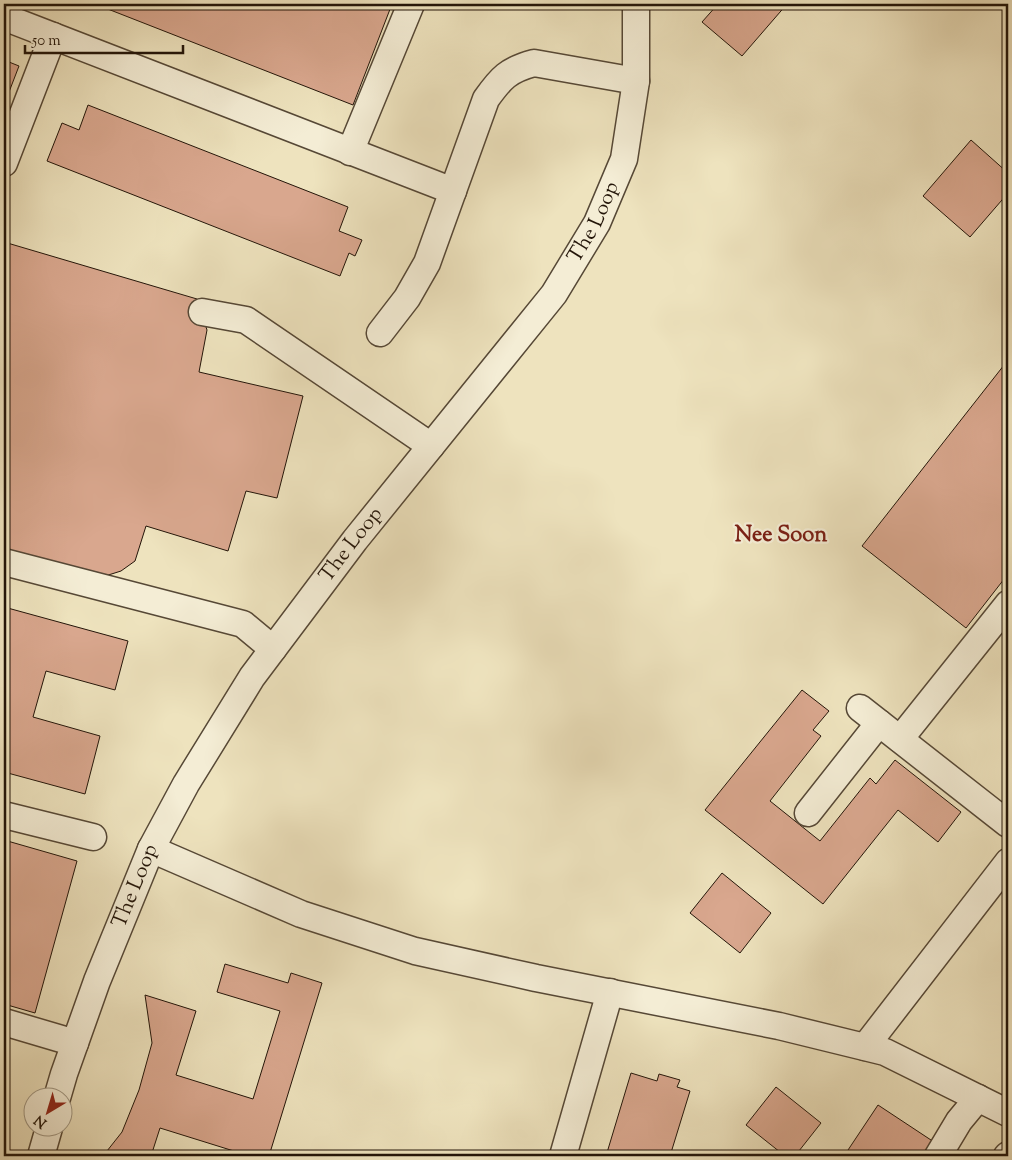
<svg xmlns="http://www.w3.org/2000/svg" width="1012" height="1160" font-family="'Sorts Mill Goudy',serif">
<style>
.building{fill:#d9a78e;stroke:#231509}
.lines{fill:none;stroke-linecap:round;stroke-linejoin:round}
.minor-casing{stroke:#564836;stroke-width:29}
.minor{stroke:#f4edd5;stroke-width:26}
.labels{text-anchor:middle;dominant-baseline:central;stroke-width:4.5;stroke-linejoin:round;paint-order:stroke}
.street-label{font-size:21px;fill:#231509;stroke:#f4edd5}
.neighbourhood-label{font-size:22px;font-weight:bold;fill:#7a1f14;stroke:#f4edd5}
</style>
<rect width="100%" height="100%" fill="#eee3be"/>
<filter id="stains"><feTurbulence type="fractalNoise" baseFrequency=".004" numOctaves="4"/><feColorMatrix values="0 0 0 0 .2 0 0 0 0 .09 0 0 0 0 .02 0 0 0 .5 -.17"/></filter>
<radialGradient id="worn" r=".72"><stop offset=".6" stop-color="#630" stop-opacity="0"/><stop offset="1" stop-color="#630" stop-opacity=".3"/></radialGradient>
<path class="building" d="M95 4H392L353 105Z
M718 4H787L742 56 702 22Z
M4 60 19 66 4 105Z
M88 105 348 207 339 231 362 240 355 256 349 253 340 276 47 161 62 123 79 130Z
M971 140 1008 173V193L970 237 923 196Z
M4 242 197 299 207 330 199 372 303 396 277 498 246 491 228 551 146 526 135 561 121 571 102 577 4 551Z
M1008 360V574L966 628 862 546Z
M4 607 128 641 115 690 46 671 33 717 100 736 85 794 4 772Z
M802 690 829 711 813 730 821 736 770 801 820 841 870 778 876 784 895 760 961 812 938 842 898 810 823 904 705 810Z
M4 840 77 861 35 1013 4 1004Z
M722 873 771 913 740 953 690 913Z
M225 964 288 983 291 973 322 983 269 1156H236L237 1152 160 1128 151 1156H103L122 1132 139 1090 152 1043 145 995 196 1011 176 1075 253 1099 280 1011 217 992Z
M631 1073 657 1081 659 1074 680 1080 677 1087 690 1091 670 1156H606Z
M776 1087 821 1123 795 1156H785L746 1125Z
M878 1105 934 1142 925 1156H844Z"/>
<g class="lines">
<g class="minor-casing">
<g id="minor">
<path d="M4 17 453 191"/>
<path d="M350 152 411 4"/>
<path d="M4 163 53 36"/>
<path d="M202 312 246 320 431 446"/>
<path d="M380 333 407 298 427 263 486 99C501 78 508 70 534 63L636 81"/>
<path d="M4 562 243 624 273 649"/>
<path d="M860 708 1008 824"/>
<path d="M900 739 1008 604"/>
<path d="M808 813 879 723"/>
<path d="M4 815 93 837"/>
<path d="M151 849 301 914 415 951 536 978 779 1026 885 1052 1008 1113"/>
<path d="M4 1022 75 1043"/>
<path d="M865 1047 1008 862"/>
<path id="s1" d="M57 1098 64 1074 97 981 151 849 186 784 252 677 355 540 554 294 597 223 624 159 636 81V4"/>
<path d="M41 1156 49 1128"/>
<path d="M563 1156 610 992"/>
<path d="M938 1156 959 1121 978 1098"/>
<path d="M1007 1156 1008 1155"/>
</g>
</g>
<use href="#minor" class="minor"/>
</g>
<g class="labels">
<g class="street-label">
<text stroke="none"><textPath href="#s1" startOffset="1036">The Loop</textPath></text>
<text stroke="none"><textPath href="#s1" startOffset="631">The Loop</textPath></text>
<text stroke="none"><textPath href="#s1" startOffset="226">The Loop</textPath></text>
</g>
<g class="neighbourhood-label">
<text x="781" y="536">Nee Soon</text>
</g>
</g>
<rect width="1012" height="1160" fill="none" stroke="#eee3be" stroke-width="20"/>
<rect x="5" y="5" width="1002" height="1150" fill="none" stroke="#231509" stroke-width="2.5"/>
<rect x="10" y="10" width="992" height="1140" fill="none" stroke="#231509"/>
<g transform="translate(48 1112) rotate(218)"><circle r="24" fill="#f4edd5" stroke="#a09783"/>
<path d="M0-4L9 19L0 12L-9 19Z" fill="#8f2418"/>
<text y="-8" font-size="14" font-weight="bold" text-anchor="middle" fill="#231509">N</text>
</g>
<path d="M25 45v8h158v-8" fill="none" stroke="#231509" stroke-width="2.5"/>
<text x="32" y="45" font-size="15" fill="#231509" stroke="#f4edd5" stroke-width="4" paint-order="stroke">50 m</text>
<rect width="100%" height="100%" filter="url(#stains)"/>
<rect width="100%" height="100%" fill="url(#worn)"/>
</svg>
